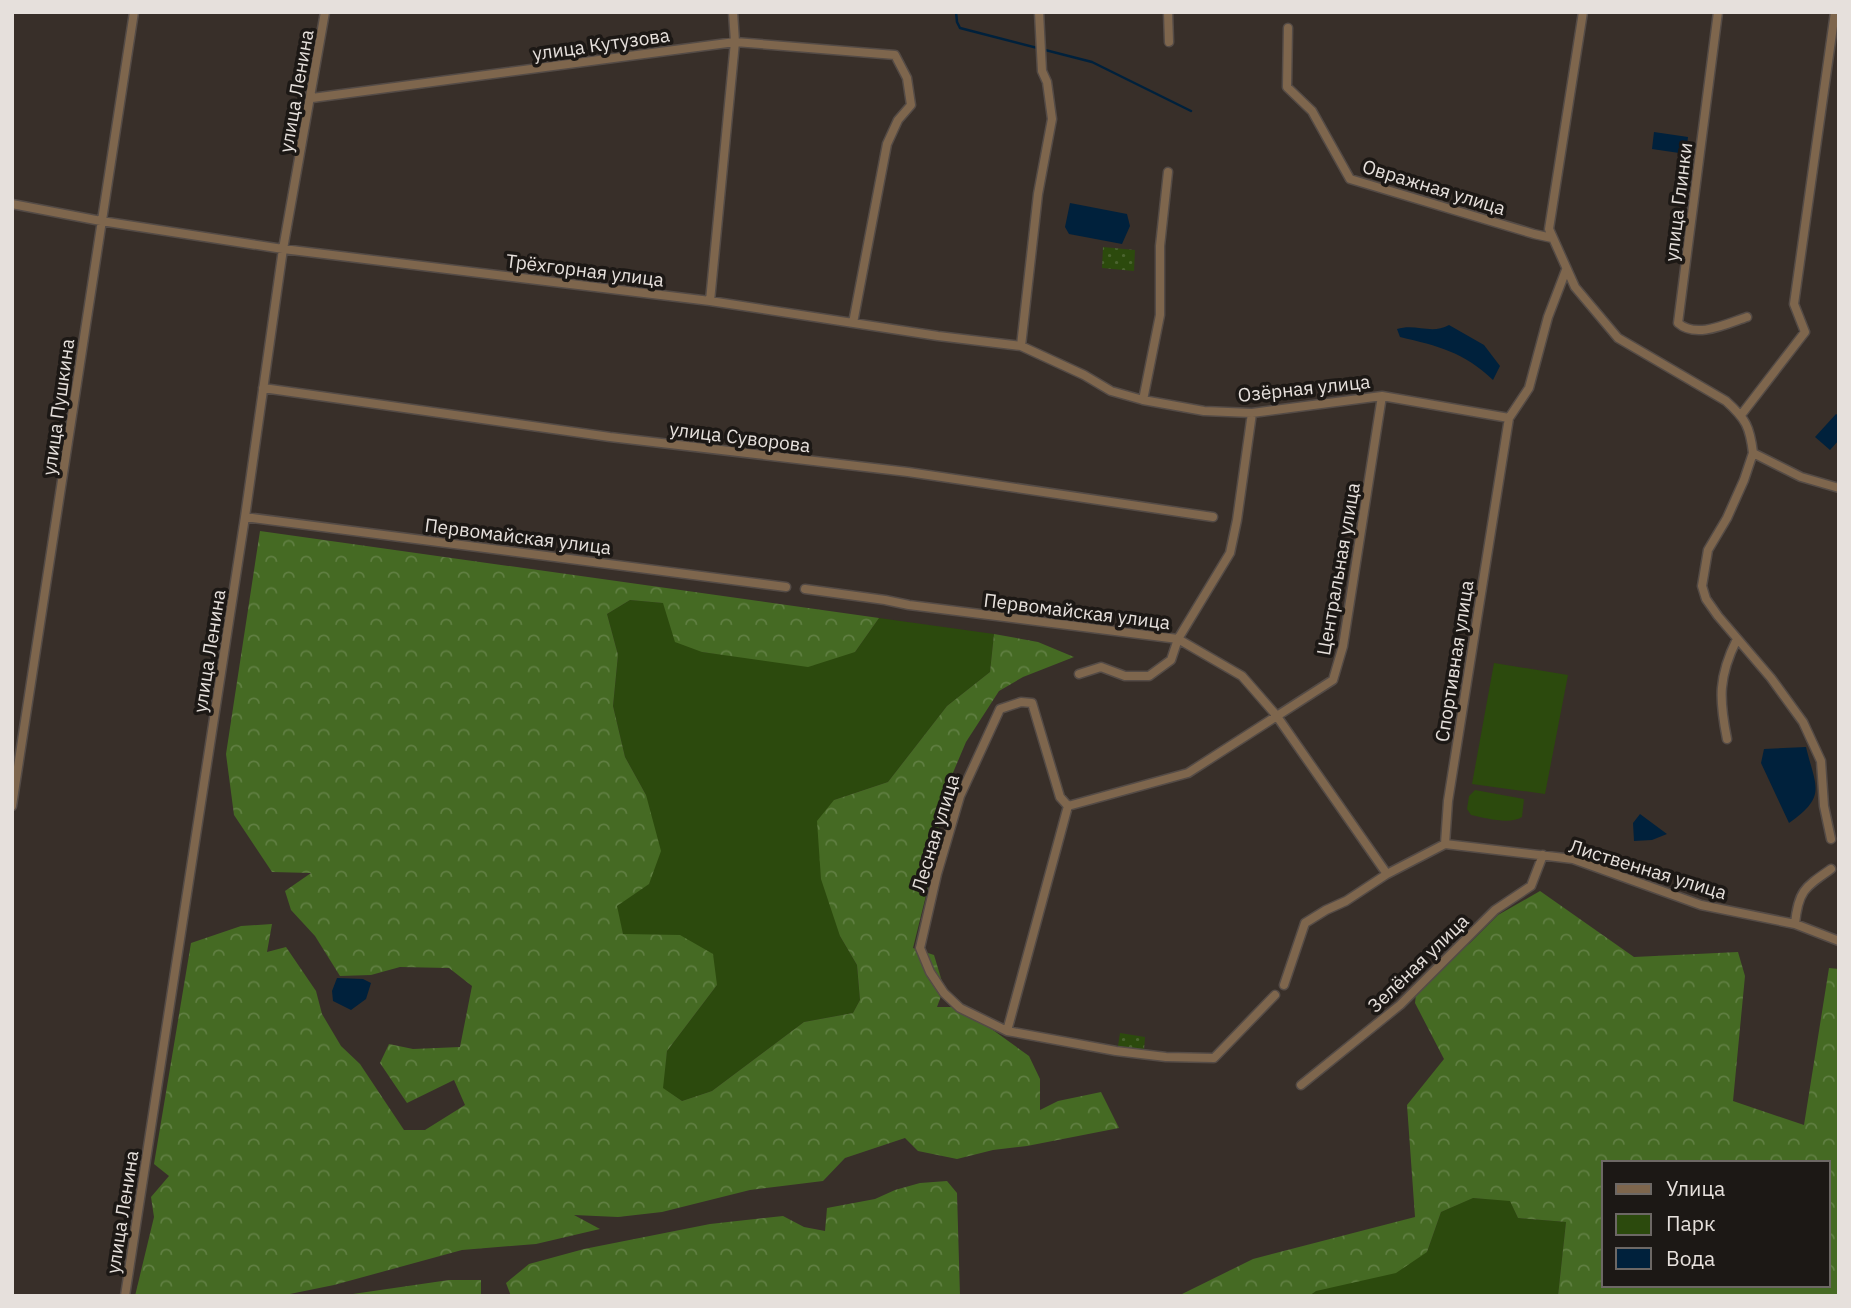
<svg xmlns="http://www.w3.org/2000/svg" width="1851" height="1308" font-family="'IBM Plex Sans',sans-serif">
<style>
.green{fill:#2c4a0d}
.forest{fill:url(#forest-crowns);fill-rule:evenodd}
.park{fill:url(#park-dots)}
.water{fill:#00213c}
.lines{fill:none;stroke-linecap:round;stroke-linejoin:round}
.stream{stroke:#00213c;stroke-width:2.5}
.street-casing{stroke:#544b46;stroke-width:11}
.street{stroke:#7e664d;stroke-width:8}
.labels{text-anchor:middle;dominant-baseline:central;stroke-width:7;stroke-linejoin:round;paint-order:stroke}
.street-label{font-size:19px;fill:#e6e0dc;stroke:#1c1815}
</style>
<defs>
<pattern id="forest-crowns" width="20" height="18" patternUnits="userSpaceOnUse" patternTransform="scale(1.75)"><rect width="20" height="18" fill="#456a23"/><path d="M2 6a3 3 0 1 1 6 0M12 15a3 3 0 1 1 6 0" fill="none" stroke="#607f42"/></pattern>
<pattern id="park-dots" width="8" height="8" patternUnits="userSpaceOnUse" patternTransform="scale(1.75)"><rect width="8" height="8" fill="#2c4a0d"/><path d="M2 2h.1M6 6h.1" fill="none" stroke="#4b6430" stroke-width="1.8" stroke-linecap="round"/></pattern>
</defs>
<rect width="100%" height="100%" fill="#382f29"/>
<path class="green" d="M630 600 664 603 702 652 752 658 855 652 879 618 994 634 990 672 947 706 888 782 834 800 840 936 857 965 860 1000 853 1013 804 1022 712 1091 682 1101 662 1088 667 1051 717 985 646 935H623L616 906 649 883 646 795 625 757 613 706 618 655 607 614Z
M1494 663 1568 675 1545 794 1472 784Z
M1475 790 1524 799 1522 817C1510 825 1485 818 1471 815L1467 809 1469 796Z
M1472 1198 1510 1200 1518 1218 1566 1222 1558 1296H1309L1315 1291 1427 1252 1441 1212Z"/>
<path class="forest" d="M260 531 879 618 855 652 808 667 702 652 675 642 663 603 630 600 607 614 618 655 613 706 625 757 646 795 661 851 649 884 617 906 623 934 680 935 713 954 717 985 667 1051 663 1088 682 1101 712 1091 804 1022 853 1013 860 1000 857 965 840 936 821 879 817 821 834 800 888 782 947 706 990 672 994 634 1038 642 1074 657 1023 677 999 691 966 742 941 801 936 855 913 948 934 955 944 988 937 1007H956L972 1015 1029 1056 1040 1079V1110L1058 1101 1101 1092 1119 1128 1027 1146 993 1150 957 1159 918 1151 905 1138 845 1158 823 1181 750 1190 662 1212 618 1217 574 1215 600 1229 536 1244 462 1250 334 1285 280 1296H135L154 1217 151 1197 169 1176 154 1164 191 943 241 926 272 924 267 952 286 947 316 991 322 1014 341 1046 360 1064 404 1130H425L465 1105 454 1080 407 1103 380 1063 389 1044 413 1049 460 1047 472 986 449 968 400 967 371 975 340 976 315 936 291 910 285 891 311 873 272 872 234 815 226 754Z
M1540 891 1634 957 1738 952 1745 976 1733 1101 1804 1125 1829 968 1839 969V1296H1558L1566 1222 1518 1218 1510 1201 1473 1198 1441 1212 1427 1252 1396 1273 1316 1291 1309 1296H1178L1253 1259 1415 1217 1407 1105 1444 1059 1415 1003 1417 985 1470 943 1498 915ZM1604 1163H1828V1285H1604Z
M947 1181 957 1193 960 1296H511L506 1283 529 1264 584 1249 710 1224 783 1216 804 1227 825 1231 827 1208 875 1199 895 1190 920 1183Z
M449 1280H481V1294L483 1296H339Z"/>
<path class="park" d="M1103 247 1135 250 1134 271 1102 268Z
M1120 1033 1145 1037 1144 1050 1118 1046Z"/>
<path class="water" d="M1654 132 1688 137 1686 154 1652 149Z
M1070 203 1127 214 1130 226 1122 244 1069 234 1065 227Z
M1449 325 1484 345 1500 366 1493 380C1464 352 1438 346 1400 337L1397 329C1416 323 1431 335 1449 325Z
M1836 414 1839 416V440L1830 450 1815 437Z
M1806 747C1816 788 1827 796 1789 823L1761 763 1764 749Z
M1640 814 1667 834 1652 840 1634 841 1633 823Z
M337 978 363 979 371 983 366 999 351 1010 333 1001 332 991Z"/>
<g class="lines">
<path class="stream" d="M956 12 957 22 960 28 1092 62 1191 111"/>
<g class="street-casing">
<path id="street" d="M1168 12 1169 42
M1583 12 1549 229 1575 287 1618 338 1726 401C1746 419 1750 427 1753 453L1801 477 1839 488
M1718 12 1678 323C1696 339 1726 324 1747 317
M1288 28 1287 87 1312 111 1350 179 1534 234 1552 238
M312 98 735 42 895 55 907 78 911 105 898 120 887 144 853 323
M12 204 101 221 283 249 710 301 938 336 1021 346 1084 375 1111 391 1143 400 1204 411 1252 413 1382 396 1509 418
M710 301 735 42 733 12
M1021 346 1038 194 1052 119 1047 82 1042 71 1039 12
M263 388 610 437 908 472 1213 517
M1143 400 1160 315V246L1168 172
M1741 415 1805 332 1794 304 1835 12
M1753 453 1744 480 1727 518 1708 550 1702 586 1706 599 1718 616 1771 678 1803 722 1821 761 1824 806 1831 839
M245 517 786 587
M805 589 885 600 909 605 1178 639 1242 676 1276 715 1387 874
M1079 674 1101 667 1125 676H1149L1171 660 1178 639 1230 553 1237 520 1252 413
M1727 739C1719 699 1718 677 1737 639
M12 806 134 12
M1068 806 1060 797 1032 703 1021 702 1000 709 960 796 937 874 920 948 930 972 944 993 960 1008 1007 1031 1116 1051 1166 1057 1214 1058 1275 995
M1445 844 1573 859 1701 905 1795 924 1839 941
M1795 924C1798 891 1805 887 1831 869
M1284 985 1305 923 1326 910 1346 901 1387 874 1445 844 1448 801 1509 418 1529 388 1548 317 1566 270
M1007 1031 1068 806 1188 773 1333 680 1343 646 1382 396
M1301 1085 1400 1005 1495 910 1531 886 1543 855
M125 1296 245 517 283 249 325 12"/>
</g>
<use href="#street" class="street"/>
</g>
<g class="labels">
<g class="street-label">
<text transform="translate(601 44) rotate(-8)">улица Кутузова</text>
<text transform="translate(296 91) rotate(-80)">улица Ленина</text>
<text transform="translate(1434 187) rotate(17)">Овражная улица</text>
<text transform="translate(1678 202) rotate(-83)">улица Глинки</text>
<text transform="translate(585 270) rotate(7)">Трёхгорная улица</text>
<text transform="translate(1304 388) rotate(-6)">Озёрная улица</text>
<text transform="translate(58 407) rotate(-82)">улица Пушкина</text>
<text transform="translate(740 437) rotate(7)">улица Суворова</text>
<text transform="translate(518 536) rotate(7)">Первомайская улица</text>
<text transform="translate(1338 569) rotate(-80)">Центральная улица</text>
<text transform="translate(1077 611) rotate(7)">Первомайская улица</text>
<text transform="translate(209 651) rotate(-81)">улица Ленина</text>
<text transform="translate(1454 661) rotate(-81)">Спортивная улица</text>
<text transform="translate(935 833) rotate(-73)">Лесная улица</text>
<text transform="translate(1648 869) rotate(17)">Лиственная улица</text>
<text transform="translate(1418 963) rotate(-44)">Зелёная улица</text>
<text transform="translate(122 1212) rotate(-81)">улица Ленина</text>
</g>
</g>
<rect width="1851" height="1308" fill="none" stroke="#e6e0dc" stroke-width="28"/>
<rect x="1602" y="1161" width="228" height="126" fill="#1c1815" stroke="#6d6865" stroke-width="2"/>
<rect x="1616" y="1184" width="35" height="10" fill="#7e664d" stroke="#6d6865" stroke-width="2"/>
<text x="1666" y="1196" font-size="21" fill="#e6e0dc">Улица</text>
<rect x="1616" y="1214" width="35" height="21" fill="#2c4a0d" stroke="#6d6865" stroke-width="2"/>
<text x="1666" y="1231" font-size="21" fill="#e6e0dc">Парк</text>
<rect x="1616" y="1248" width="35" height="21" fill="#00213c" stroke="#6d6865" stroke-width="2"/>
<text x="1666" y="1266" font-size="21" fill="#e6e0dc">Вода</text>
</svg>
